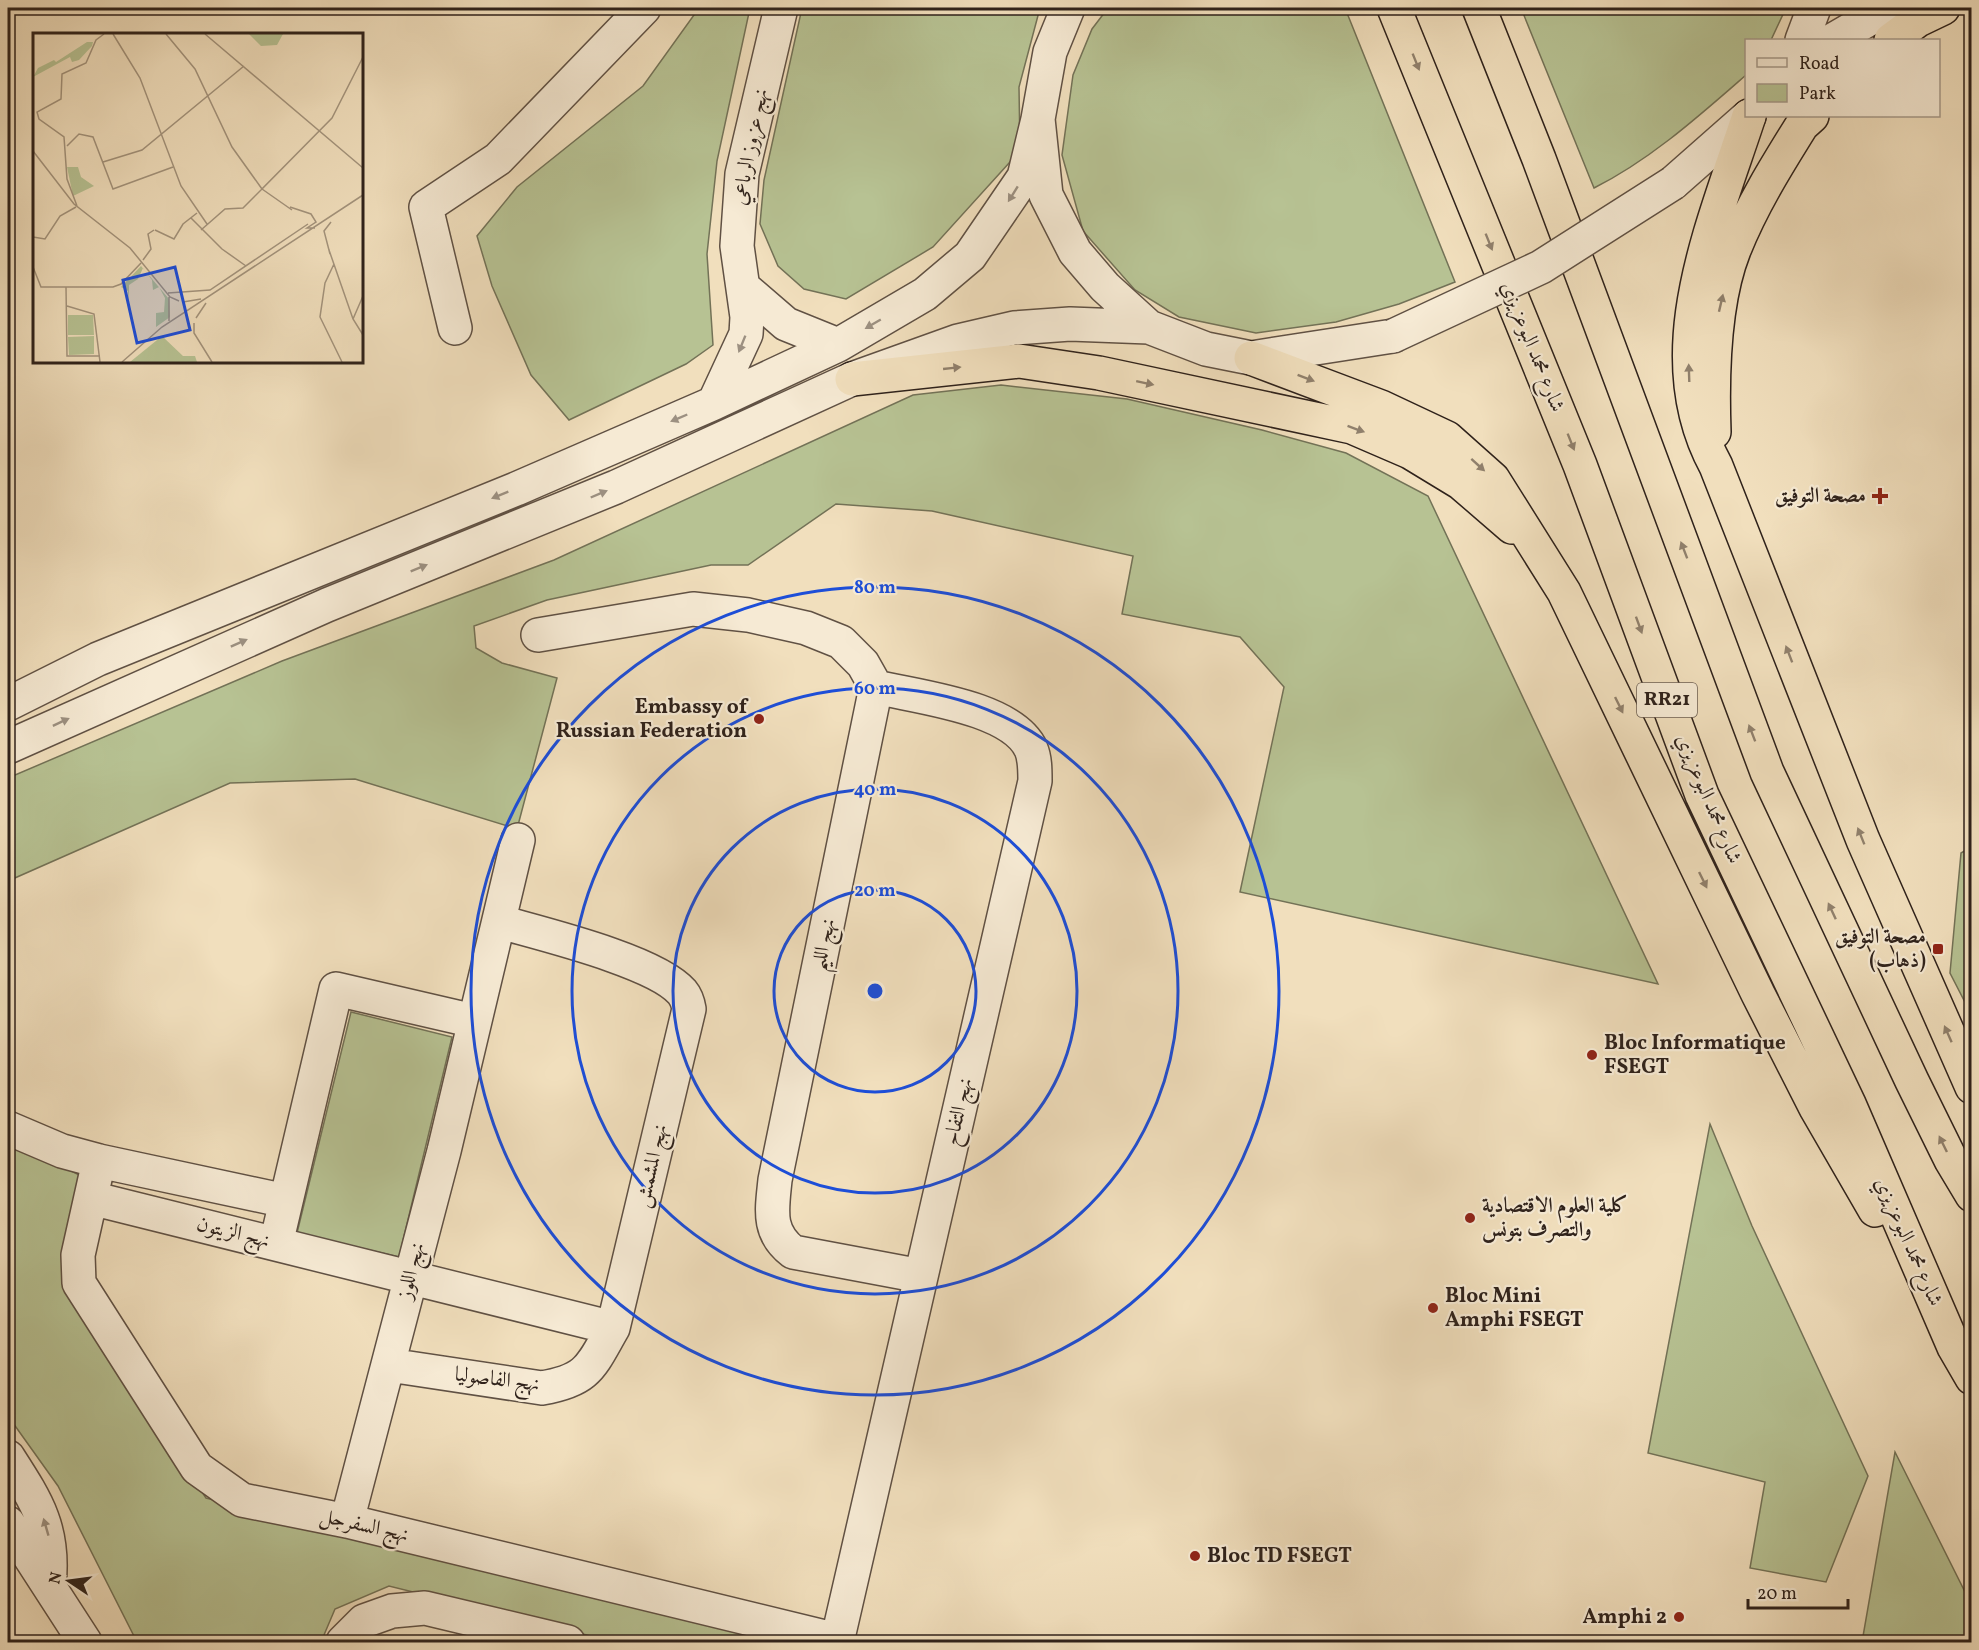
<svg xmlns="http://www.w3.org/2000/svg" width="1979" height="1650" font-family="Vollkorn,Amiri,serif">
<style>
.green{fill:#b7c293;stroke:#737257;stroke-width:1.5}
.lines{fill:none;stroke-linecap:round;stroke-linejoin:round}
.minor-casing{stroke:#605144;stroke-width:36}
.tertiary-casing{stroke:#605144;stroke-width:36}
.motorway-casing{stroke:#2f221b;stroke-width:36}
.minor{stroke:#f6ead4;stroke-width:33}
.tertiary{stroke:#f6ead4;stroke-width:33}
.motorway{stroke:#f1dfbd;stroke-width:33}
.tertiary-bridge-casing{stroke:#605144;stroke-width:36;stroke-linecap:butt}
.tertiary-bridge{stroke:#f6ead4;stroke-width:33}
.oneway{fill:#90806c}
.oneway2{fill:#9c9081}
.ring{fill:none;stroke:#1d4ed8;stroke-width:3}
.poi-dot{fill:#8f2418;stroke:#f6ead4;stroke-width:2}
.labels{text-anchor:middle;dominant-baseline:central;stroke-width:4.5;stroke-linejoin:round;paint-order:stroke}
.shield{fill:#f6ead4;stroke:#6b5e52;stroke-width:1.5}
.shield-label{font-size:20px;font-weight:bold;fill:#2f221b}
.street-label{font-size:21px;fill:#2f221b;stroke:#f6ead4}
.poi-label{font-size:21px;font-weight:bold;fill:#2f221b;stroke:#f6ead4;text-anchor:end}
.inset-road{fill:none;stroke:#a3937c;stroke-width:1.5}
.view{fill:#1d4ed8;fill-opacity:0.15;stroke:#1d4ed8;stroke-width:3}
.inset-edge{fill:none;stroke:#2f221b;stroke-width:3}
.centre{fill:#1d4ed8;stroke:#f6ead4;stroke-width:3}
.ring-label{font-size:18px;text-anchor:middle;font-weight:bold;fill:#1d4ed8;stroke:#f6ead4;stroke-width:4.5;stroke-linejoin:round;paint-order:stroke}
</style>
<rect width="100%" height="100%" fill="#f1dfbd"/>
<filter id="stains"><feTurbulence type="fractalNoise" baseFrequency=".00333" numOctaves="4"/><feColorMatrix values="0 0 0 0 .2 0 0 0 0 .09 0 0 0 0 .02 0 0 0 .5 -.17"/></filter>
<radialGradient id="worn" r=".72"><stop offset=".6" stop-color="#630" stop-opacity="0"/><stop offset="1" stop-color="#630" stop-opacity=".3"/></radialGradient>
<path class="green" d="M699 8H750L717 161 707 254 713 345 686 364 569 420 531 375 492 286 477 236 517 187 643 86Z
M802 8H1040L1019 87 1020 151 933 247 846 299 804 289 778 266 760 224 764 180Z
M1108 8H1345L1455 282 1399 304 1336 322 1256 333 1179 317 1135 290 1083 231 1062 155 1073 75 1092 29Z
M1521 8H1786L1771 40H1746V75C1699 116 1650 160 1594 188Z
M1001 385 1127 399 1262 430 1346 453 1428 496 1658 984 1240 892 1284 687 1240 637 1122 614 1133 556 932 511 836 504 748 565H711L547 600 474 626 476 648 502 663 557 678 517 829 355 779 230 783 8 881V778L282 661 554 560 913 395Z
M1971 847V1014L1950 973 1961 853Z
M351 1012 452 1037 399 1257 297 1233Z
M1710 1124 1752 1226 1868 1476 1826 1582 1750 1568 1765 1482 1648 1453Z
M8 1138 85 1178 64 1280 206 1498 746 1627 742 1642H615L389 1586 335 1609 321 1642H137L58 1486 8 1416Z
M1895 1452 1971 1604V1642H1862Z"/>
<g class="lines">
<g class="minor-casing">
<path id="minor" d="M455 328 426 207 498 159 644 8
M538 635 693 609 748 615 806 628 841 642 863 664 876 687 775 1180C772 1210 767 1232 793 1252L921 1276
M8 1128 62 1151 99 1161 286 1201
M99 1161 78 1255 79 1283 197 1468 242 1500 347 1521 837 1640
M91 1198 613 1328
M276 1244 336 989 474 1021
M389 1365 542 1388C589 1380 591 1366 613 1328L689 1009C688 1003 687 998 682 992 655 961 542 934 500 922
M347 1521 444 1151 518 840
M343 1642 364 1621 392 1611 425 1608 568 1642
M837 1642 1035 781C1035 770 1035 758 1031 749 1012 707 917 697 876 687"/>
</g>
<g class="tertiary-casing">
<path id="tertiary" d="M1068 8 1050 52 1038 119 1046 195 1075 252 1105 287 1149 327 1206 349 1251 358 1393 336
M1802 40 1814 8
M1833 40 1888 8
M1673 183 1749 116
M743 287 786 324 838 345
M714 403 746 334 747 317 737 246 742 174 781 8
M8 704 98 659 516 489 714 403 838 345 925 294 970 256 1024 177 1038 119
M8 747 327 605 616 487 852 379 958 341 1014 328 1070 324 1149 327
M8 1457C37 1502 55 1529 49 1585
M8 1523 85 1642"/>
</g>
<g class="motorway-casing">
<path id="motorway" d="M1394 8 1580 465 1702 795 1849 1104 1954 1347 1972 1378
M1479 8 1539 159 1767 772 1912 1081 1951 1160 1972 1195
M1891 40 1918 20 1943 8
M1749 116C1713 226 1655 355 1716 466L1863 840 1972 1087
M1251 358 1381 407 1447 438 1493 479 1564 592 1758 994 1816 1108 1875 1210
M852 379 1019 361 1099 373 1352 427 1410 452 1461 483 1512 527
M1714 432C1712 375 1713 303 1734 250 1752 205 1777 165 1802 125L1812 116"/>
</g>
<use href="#minor" class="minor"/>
<use href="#tertiary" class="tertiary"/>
<use href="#motorway" class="motorway"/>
<g class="tertiary-bridge-casing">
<path id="tertiary-bridge" d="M1393 336 1541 267 1673 183"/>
</g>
<use href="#tertiary-bridge" class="tertiary-bridge"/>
</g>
<defs><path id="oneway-solid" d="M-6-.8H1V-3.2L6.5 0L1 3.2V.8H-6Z" transform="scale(1.5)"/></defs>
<g class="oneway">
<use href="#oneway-solid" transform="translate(1416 62) rotate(68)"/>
<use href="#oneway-solid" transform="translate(1489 242) rotate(68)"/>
<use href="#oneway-solid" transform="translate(1721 303) rotate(-77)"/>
<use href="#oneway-solid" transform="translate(952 368) rotate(-6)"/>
<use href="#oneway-solid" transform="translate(1689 373) rotate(-92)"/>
<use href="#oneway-solid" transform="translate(1306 378) rotate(21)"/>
<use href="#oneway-solid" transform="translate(1145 383) rotate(12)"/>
<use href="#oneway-solid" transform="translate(1356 429) rotate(20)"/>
<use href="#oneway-solid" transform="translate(1571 442) rotate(68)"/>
<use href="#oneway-solid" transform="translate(1478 465) rotate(42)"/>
<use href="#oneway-solid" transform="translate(1684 550) rotate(-111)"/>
<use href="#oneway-solid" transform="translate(1639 625) rotate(70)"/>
<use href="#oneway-solid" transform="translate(1789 654) rotate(-111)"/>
<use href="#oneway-solid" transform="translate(1619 705) rotate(64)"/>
<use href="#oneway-solid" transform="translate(1752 733) rotate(-111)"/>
<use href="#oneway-solid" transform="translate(1861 836) rotate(-112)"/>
<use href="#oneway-solid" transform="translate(1703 880) rotate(64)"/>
<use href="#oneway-solid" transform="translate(1832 911) rotate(-115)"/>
<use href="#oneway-solid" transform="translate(1948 1034) rotate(-114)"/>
<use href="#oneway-solid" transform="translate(1943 1144) rotate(-116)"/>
</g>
<g class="oneway2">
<use href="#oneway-solid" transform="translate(1013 194) rotate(122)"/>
<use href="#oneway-solid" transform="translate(873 324) rotate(150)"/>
<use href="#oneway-solid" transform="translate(742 344) rotate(112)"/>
<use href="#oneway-solid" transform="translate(679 418) rotate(157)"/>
<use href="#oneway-solid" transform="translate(599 494) rotate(-23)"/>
<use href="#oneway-solid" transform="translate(500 495) rotate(158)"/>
<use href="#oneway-solid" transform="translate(419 568) rotate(-22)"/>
<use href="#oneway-solid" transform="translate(239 643) rotate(-24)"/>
<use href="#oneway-solid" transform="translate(61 722) rotate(-25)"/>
<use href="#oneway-solid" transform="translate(46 1527) rotate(-106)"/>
</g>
<g class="ring">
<circle cx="875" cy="991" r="101"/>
<circle cx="875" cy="991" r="202"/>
<circle cx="875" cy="991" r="303"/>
<circle cx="875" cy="991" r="404"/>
</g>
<g class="poi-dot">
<path d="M1877 487h6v6h6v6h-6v6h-6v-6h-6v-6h6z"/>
<circle cx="759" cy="719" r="6"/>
<rect x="1932" y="943" width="12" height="12" rx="3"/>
<circle cx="1592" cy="1055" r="6"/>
<circle cx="1470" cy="1218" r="6"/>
<circle cx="1433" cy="1308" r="6"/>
<circle cx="1195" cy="1556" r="6"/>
<circle cx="1679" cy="1617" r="6"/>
</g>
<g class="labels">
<rect class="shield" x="1637" y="683" width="60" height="34" rx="4.5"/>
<g class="shield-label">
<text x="1667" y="700">RR21</text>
</g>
<g class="street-label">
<text transform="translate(751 147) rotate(-79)">نهج عزوز الرباعي</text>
<text transform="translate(1532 347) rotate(68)">شارع محمد البوعزيزي</text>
<text transform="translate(1708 799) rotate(67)">شارع محمد البوعزيزي</text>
<text transform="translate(824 945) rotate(-78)">نهج الليم</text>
<text transform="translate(959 1112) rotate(-77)">نهج التفاح</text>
<text transform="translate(652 1166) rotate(-77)">نهج المشمش</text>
<text transform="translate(233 1233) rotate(14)">نهج الزيتون</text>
<text transform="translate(1908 1242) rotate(66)">شارع محمد البوعزيزي</text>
<text transform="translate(412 1271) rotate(-76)">نهج اللوز</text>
<text transform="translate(497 1380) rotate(7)">نهج الفاصوليا</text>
<text transform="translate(364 1526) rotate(13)">نهج السفرجل</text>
</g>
<g class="poi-label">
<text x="1866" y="496">مصحة التوفيق</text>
<text x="747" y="707">Embassy of<tspan x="747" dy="24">Russian Federation</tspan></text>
<text x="1926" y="937">مصحة التوفيق<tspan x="1926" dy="24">(ذهاب)</tspan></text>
<text x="1604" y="1043" text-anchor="start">Bloc Informatique<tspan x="1604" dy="24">FSEGT</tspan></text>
<text x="1482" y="1206" text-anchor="start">كلية العلوم الاقتصادية<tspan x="1482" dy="24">والتصرف بتونس</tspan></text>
<text x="1445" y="1296" text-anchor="start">Bloc Mini<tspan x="1445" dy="24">Amphi FSEGT</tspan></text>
<text x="1207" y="1556" text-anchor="start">Bloc TD FSEGT</text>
<text x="1667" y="1617">Amphi 2</text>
</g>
</g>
<g transform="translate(33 33)">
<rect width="330" height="330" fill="#f1dfbd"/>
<path d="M216 1H250L244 12 228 13ZM54 9H60L59 13 46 27 39 29 37 24 0 44 5 35 21 27 23 29ZM34 134H45L48 144 61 153 40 163ZM108 233 136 266 137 284 123 294V280L131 279 132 265 126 254 120 257 119 247 110 235 105 246 96 252V270L95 258 88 254ZM35 282H60L61 302H35ZM61 303V321L36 322 35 304ZM129 303 150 323H162L164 329H97Z" fill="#b7c293"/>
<path class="inset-road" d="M80 1 107 45 148 153 174 191M133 1 162 36 199 114 229 156 210 175 192 176 168 197M172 1 330 135M34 113 46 101 60 104 80 156 140 134M0 118 41 171 97 215 137 264 146 268M70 129 109 117 211 33M44 173 34 146 31 104 6 86 4 79 28 66 29 41 53 30 63 7 71 1M257 174 278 181 283 189 274 195H282M259 177 229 156 299 85 330 24M158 185 189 216 213 233M122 197 141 206 150 191 164 180M0 204 12 206 27 183 43 174M296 217 320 286 330 302M297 221 291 198 298 189M110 227 118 216 115 201 121 197M301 231 292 250 287 284 309 329M0 234 8 254H80L88 251 108 230M33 254 34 323H67M135 260 177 257 275 191M150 269 168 266M34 273 61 281 67 329M163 285 173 270M320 286 330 263M136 288V264M161 290V300L179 329M89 329 129 294 330 162"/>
<path class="view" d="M142 234 157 297 104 310 90 247Z"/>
<rect width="330" height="330" class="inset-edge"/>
</g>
<circle cx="875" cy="991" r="9" class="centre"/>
<g class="ring-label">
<text x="875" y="593">80 m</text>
<text x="875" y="694">60 m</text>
<text x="875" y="795">40 m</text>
<text x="875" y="896">20 m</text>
</g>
<rect width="1979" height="1650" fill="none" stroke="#f1dfbd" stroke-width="30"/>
<rect x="9" y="9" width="1961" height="1632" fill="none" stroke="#2f221b" stroke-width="3"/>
<rect x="15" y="15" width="1949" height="1620" fill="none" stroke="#2f221b" stroke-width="1.5"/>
<rect x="1745" y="39" width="195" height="78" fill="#f6ead4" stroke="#a69a8a" stroke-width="1.5"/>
<rect x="1757" y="58" width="30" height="9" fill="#f6ead4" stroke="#a69a8a" stroke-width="1.5"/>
<text x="1799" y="69" font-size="18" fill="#2f221b">Road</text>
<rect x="1757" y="84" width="30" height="18" fill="#b7c293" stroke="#a69a8a" stroke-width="1.5"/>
<text x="1799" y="99" font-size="18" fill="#2f221b">Park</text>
<g transform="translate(69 1581) rotate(283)" stroke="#f6ead4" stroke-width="4.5" paint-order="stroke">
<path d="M0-4.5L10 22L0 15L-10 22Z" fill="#2f221b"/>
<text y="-9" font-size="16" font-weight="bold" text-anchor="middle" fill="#2f221b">N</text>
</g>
<path d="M1748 1599v9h100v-9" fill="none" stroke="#2f221b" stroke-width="3"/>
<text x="1757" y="1599" font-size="18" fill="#2f221b" stroke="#f6ead4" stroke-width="4.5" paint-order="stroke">20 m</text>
<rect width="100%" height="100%" filter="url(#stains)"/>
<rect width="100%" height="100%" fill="url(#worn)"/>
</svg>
